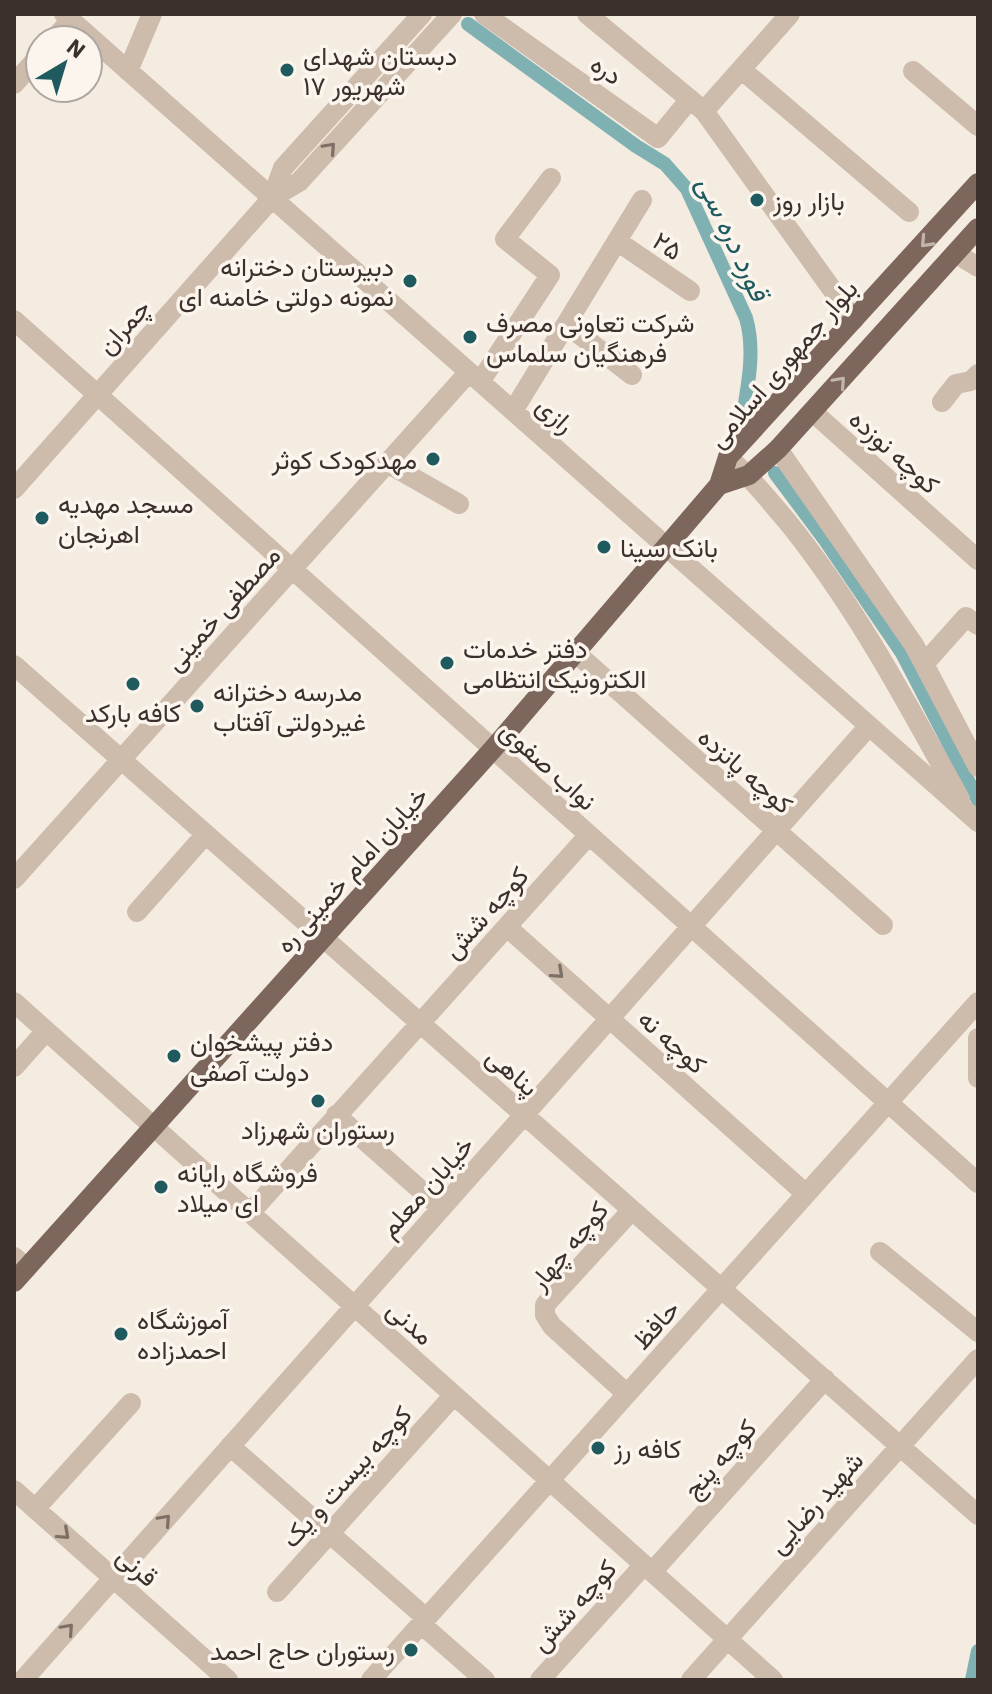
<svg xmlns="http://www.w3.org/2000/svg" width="992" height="1694" font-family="'IBM Plex Sans',Vazirmatn,sans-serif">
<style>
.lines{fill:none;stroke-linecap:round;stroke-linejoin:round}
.canal{stroke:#7fb0b2;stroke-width:14}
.minor{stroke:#cdbbac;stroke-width:20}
.major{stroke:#7d675c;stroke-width:20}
.oneway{stroke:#7d6f65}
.oneway2{stroke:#c2b5ac}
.poi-dot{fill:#1f5a5e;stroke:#fbf5ee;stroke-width:3}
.labels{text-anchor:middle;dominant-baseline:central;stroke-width:7;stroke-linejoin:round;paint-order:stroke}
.poi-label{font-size:26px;fill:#3b302b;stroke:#fbf5ee;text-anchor:start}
.street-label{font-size:26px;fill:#3b302b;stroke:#fbf5ee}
.water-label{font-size:28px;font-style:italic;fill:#1f5a5e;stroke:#fbf5ee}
</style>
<rect width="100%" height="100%" fill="#f4ebe1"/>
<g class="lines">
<path class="canal" d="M468 24 636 146 665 164 687 189 746 318C757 355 745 397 740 435
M775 473 825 540 902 653 978 800
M972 1680 978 1651"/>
<path class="minor" d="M64 14 978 822
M484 14 658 138 690 99
M587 14 704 111 854 320
M53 40 71 20
M741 69 909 212
M128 71 152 14
M913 71 978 126
M14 84 40 55
M704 111 790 14
M272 198 283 168 422 14
M617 241 690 291
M955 253 978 267
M14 320 978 1183
M566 324 632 375
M480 382 550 275 505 239 551 178
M942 402 956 384 971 381 978 374
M513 411 642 200
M814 413 978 560
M778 449 914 645 978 767
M728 457C750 476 767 498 786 520 856 606 907 703 960 799
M387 463 459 504
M14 489 272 198 299 182 452 14
M576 653 883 925
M924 664 966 617 978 625
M14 665 978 1515
M14 879 469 372
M137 912 205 835
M507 927 806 1194
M14 1002 773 1680
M978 1038V1078
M14 1067 46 1031
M336 1115 441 1208
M250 1213 589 835
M880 1252 978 1332
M14 1257 27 1268
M627 1394 552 1326 545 1315V1305L632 1210
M230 1446 426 1618
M14 1490 228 1680
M35 1509 131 1403
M652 1572 825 1379
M277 1592 454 1395
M421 1624 485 1680
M23 1680 869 726
M371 1680 978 1002
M540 1680 644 1565
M691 1680 978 1359"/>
<path class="major" d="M719 485 749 475 778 449 978 228
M14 1282 493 749 719 485 728 457 978 183"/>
</g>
<defs><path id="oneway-chevron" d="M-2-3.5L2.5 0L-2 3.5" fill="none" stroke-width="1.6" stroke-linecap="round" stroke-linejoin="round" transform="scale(2)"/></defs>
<g class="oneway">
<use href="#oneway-chevron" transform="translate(330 148) rotate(-48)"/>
<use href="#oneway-chevron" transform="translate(558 973) rotate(42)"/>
<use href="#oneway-chevron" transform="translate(165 1520) rotate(-48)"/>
<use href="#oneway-chevron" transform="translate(64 1534) rotate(42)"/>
<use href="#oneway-chevron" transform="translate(68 1629) rotate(-48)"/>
</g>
<g class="oneway2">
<use href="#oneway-chevron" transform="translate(926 242) rotate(133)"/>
<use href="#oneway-chevron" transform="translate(840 382) rotate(-48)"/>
</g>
<g class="poi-dot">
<circle cx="287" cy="70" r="8"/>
<circle cx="757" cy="200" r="8"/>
<circle cx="410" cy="281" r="8"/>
<circle cx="470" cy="337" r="8"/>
<circle cx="433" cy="459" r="8"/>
<circle cx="42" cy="518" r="8"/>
<circle cx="604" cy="547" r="8"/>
<circle cx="447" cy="663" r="8"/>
<circle cx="133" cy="684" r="8"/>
<circle cx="197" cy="706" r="8"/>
<circle cx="174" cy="1056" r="8"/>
<circle cx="318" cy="1101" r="8"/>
<circle cx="161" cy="1187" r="8"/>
<circle cx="121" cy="1334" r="8"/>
<circle cx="598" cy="1448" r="8"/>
<circle cx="411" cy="1650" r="8"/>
</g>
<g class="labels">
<g class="poi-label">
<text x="303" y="55">دبستان شهدای<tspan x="303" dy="30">۱۷ شهریور</tspan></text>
<text x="773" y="200">بازار روز</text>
<text x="394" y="266" text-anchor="end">دبیرستان دخترانه<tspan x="394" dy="30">نمونه دولتی خامنه ای</tspan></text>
<text x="486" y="322">شرکت تعاونی مصرف<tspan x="486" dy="30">فرهنگیان سلماس</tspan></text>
<text x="417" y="459" text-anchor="end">مهدکودک کوثر</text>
<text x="58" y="503">مسجد مهدیه<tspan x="58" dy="30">اهرنجان</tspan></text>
<text x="620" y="547">بانک سینا</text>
<text x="463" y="648">دفتر خدمات<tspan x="463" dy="30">الکترونیک انتظامی</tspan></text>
<text x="213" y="691">مدرسه دخترانه<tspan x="213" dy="30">غیردولتی آفتاب</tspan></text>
<text x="133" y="712" text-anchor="middle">کافه بارکد</text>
<text x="190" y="1041">دفتر پیشخوان<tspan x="190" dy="30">دولت آصفی</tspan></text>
<text x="318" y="1129" text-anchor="middle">رستوران شهرزاد</text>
<text x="177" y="1172">فروشگاه رایانه<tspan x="177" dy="30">ای میلاد</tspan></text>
<text x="137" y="1319">آموزشگاه<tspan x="137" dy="30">احمدزاده</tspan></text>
<text x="614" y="1448">کافه رز</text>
<text x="395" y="1650" text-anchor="end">رستوران حاج احمد</text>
</g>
<g class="street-label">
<text transform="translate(607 69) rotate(35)">دره</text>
<text transform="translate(668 245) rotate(34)">۲۵</text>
<text transform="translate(123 326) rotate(-48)">چمران</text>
<text transform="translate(782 363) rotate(-49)">بلوار جمهوری اسلامی</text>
<text transform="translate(556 414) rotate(42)">رازی</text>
<text transform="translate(895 451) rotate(42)">کوچه نوزده</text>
<text transform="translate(222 608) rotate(-48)">مصطفی خمینی</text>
<text transform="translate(549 765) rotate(42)">نواب صفوی</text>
<text transform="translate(746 770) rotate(41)">کوچه پانزده</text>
<text transform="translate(351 869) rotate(-48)">خیابان امام خمینی ره</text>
<text transform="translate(485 912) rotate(-48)">کوچه شش</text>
<text transform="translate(673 1041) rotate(42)">کوچه نه</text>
<text transform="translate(513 1071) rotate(41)">پناهی</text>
<text transform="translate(426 1186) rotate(-48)">خیابان معلم</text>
<text transform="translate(568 1245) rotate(-50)">کوچه چهار</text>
<text transform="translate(411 1322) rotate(42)">مدنی</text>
<text transform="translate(655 1324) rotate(-48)">حافظ</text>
<text transform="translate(719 1458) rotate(-48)">کوچه پنج</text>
<text transform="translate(346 1476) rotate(-48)">کوچه بیست و یک</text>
<text transform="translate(815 1502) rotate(-48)">شهید رضایی</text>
<text transform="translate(138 1566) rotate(42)">قرنی</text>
<text transform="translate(573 1605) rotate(-48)">کوچه شش</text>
</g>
<g class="water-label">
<text transform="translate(734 238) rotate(65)">قورد دره سی</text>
</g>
</g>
<rect width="992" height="1694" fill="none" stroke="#3b302b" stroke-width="32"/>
<g transform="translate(64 64) rotate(38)"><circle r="38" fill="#fbf5ee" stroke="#aea6a0" stroke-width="2"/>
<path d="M0-6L14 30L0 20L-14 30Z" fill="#1f5a5e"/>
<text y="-12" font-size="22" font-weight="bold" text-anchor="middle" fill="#3b302b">N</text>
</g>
</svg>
